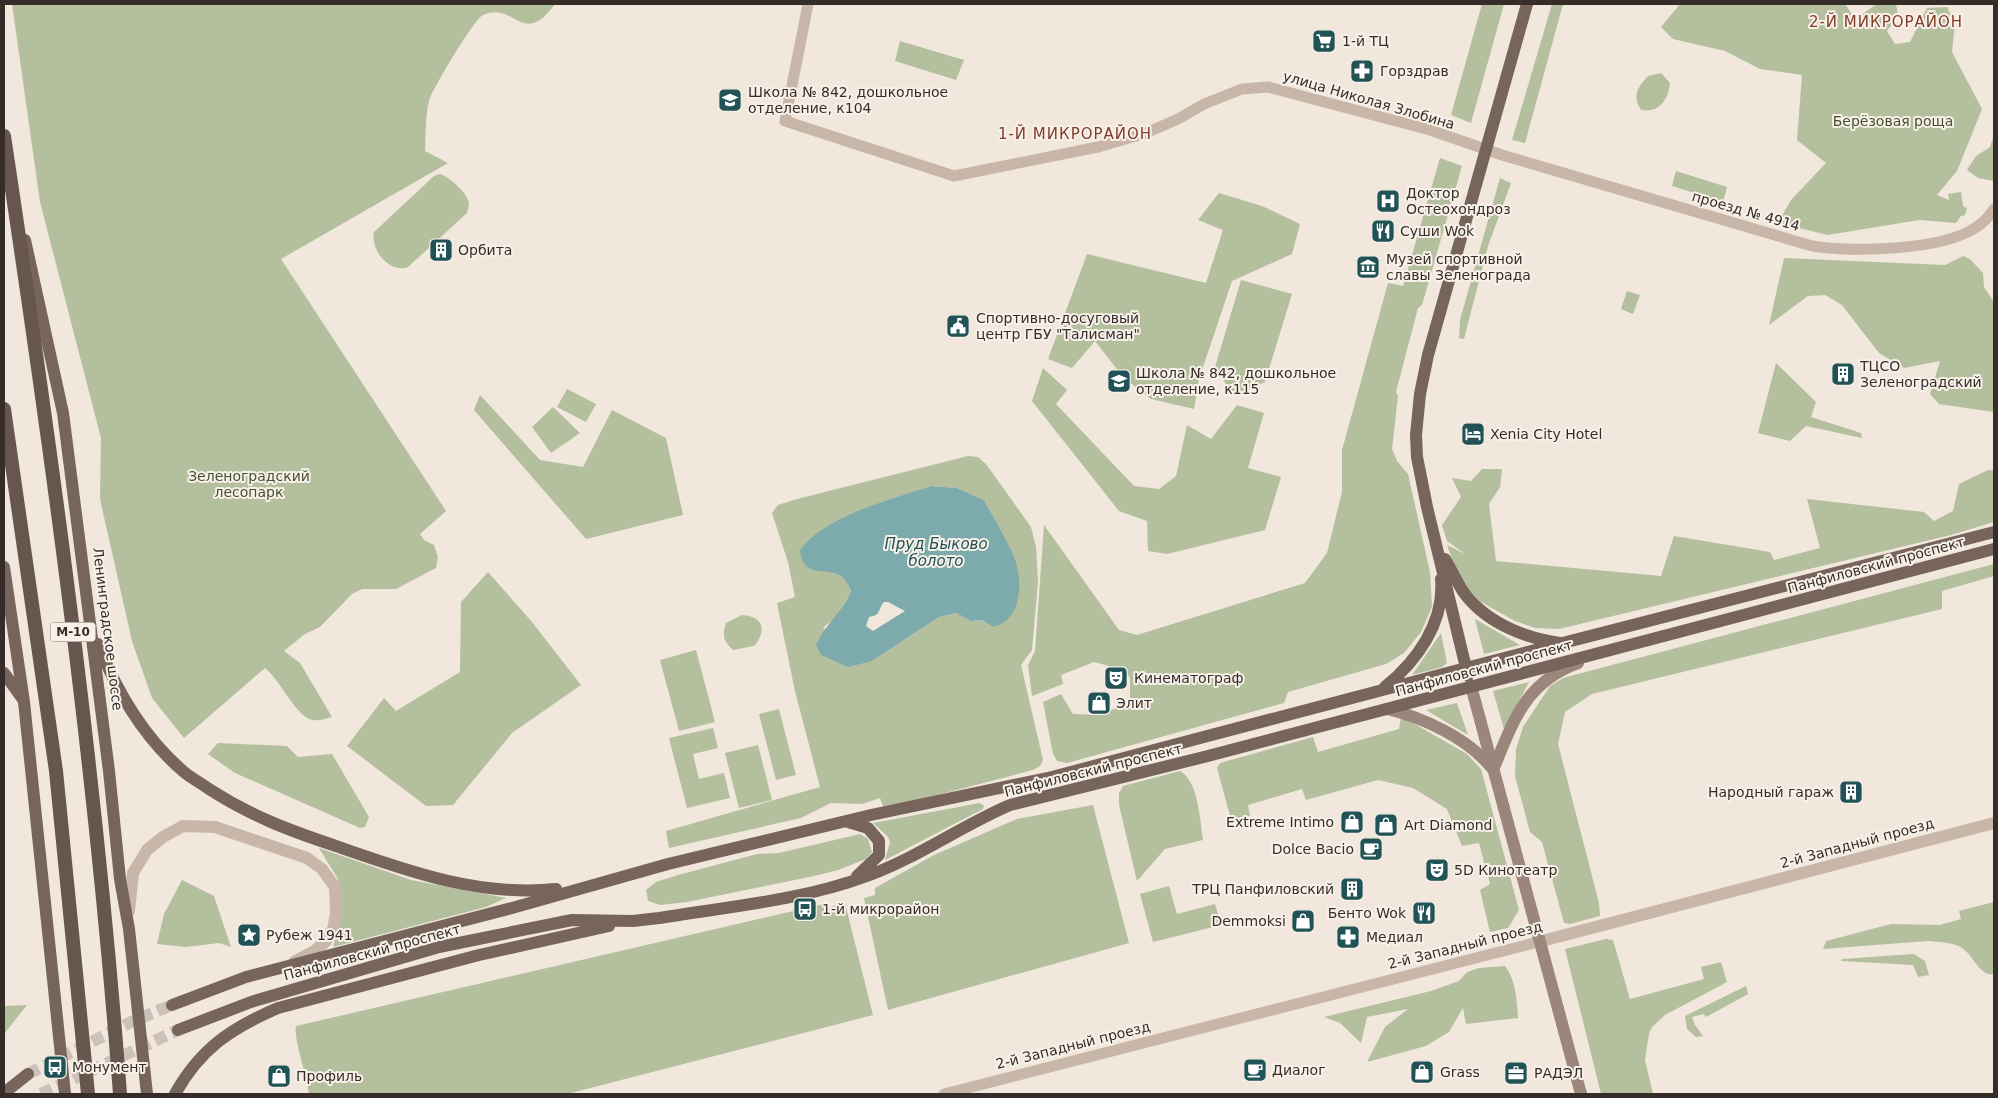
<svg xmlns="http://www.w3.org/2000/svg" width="1998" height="1098" font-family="'DejaVu Sans',sans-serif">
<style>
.green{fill:#b4bf9e;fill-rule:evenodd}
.water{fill:#7daaac;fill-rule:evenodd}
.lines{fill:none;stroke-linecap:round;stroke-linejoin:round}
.primary-tunnel{stroke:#ccc2b9;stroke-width:12;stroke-dasharray:12 6;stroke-linecap:butt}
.minor{stroke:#c8b7a9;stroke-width:11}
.tertiary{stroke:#c8b7a9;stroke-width:12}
.secondary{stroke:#9b867b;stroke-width:12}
.primary{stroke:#77645b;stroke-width:12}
.trunk{stroke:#66564e;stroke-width:14}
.labels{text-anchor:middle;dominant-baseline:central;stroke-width:4;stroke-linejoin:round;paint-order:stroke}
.shield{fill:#f8f1e9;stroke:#706863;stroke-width:1}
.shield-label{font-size:12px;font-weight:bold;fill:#362d29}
.poi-label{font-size:14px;fill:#362d29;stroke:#f8f1e9;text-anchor:start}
.street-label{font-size:14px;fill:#362d29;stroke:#f8f1e9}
.park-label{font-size:14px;fill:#45522e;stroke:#f8f1e9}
.neighbourhood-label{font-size:15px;letter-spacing:1px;fill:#803b27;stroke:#f8f1e9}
.water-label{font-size:15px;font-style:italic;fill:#215255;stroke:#f8f1e9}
</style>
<rect width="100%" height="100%" fill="#f1e7dd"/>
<path class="green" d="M12 4H555C522 49 516 1 483 15 474 19 432 90 429 101 425 117 426 135 425 151L448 163 281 259 446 511 420 534 424 540 434 545 438 557 436 568 396 589H362L352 594 320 627 305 634 284 651 300 663 332 717C325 719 316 722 309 719 293 711 280 680 265 668L184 738 152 698 132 641 100 499 101 438 40 202Z
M1482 4H1504L1471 123 1451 115Z
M1552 4H1563L1525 143 1512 140Z
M1680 4H1845L1855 19 1877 4H1896L1898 15 1887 31 1895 44 1910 42 1927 8 1947 7 1955 23 1952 52 1982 109 1957 171 1937 195 1949 200 1948 194 1961 192 1963 206 1967 208 1965 215 1961 216 1956 223 1919 220 1828 235 1778 223 1791 200 1826 163 1797 140 1802 75 1760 69 1725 51 1673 39 1661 27Z
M900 41 964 60 956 80 895 61Z
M1661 73 1670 83C1668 101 1659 113 1641 110 1632 96 1637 88 1648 76Z
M1994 135V181L1978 178 1967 170 1976 156 1990 147Z
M1440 158 1462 166 1422 305 1418 308 1396 392 1398 396 1392 449 1397 461 1408 474 1430 572 1432 607 1421 632 1404 653 1386 664 1288 692 1284 703 1067 763 1057 761 1053 754 1043 702 1061 694 1073 714 1100 715 1130 702V678L1123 666 1113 667 1094 662 1061 675 1063 684 1032 696 1028 665 1035 651 1044 525 1119 630 1137 635 1305 583 1327 553 1342 492V450L1388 283 1403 286Z
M1676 171 1727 187 1723 202 1672 186Z
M440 174C449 177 465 191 468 200 470 205 468 209 467 213L408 267C390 274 370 250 374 232L434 176Z
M1500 178 1511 183 1488 246 1464 339 1459 338 1460 320Z
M1219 193 1262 206 1300 224 1292 254 1232 281 1199 379 1194 409 1151 399 1123 377 1095 341 1072 368 1048 359 1087 254 1206 283 1223 230 1198 220Z
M1963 256 1970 259 1983 273 1984 287 1994 302V412L1939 404 1930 394 1940 361 1904 368 1879 353 1842 305 1825 295 1808 296 1769 325 1784 258 1945 265Z
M1241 280 1292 294 1265 382 1233 395 1215 367Z
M1627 291 1640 295 1633 314 1621 309Z
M1776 363 1816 402 1811 417 1861 433 1862 438 1806 426 1790 441 1758 433Z
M1043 368 1067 390 1056 404 1134 486 1159 489 1176 476 1187 425 1211 439 1237 405 1264 413 1248 468 1281 477 1265 530 1167 554 1148 551 1147 521 1119 511 1032 401Z
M567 389 596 404 586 422 557 407Z
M480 395 540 460 583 467 612 410 666 438 683 515 586 539 474 410Z
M553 407 580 433 551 453 532 427Z
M968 456 978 457 986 464 1031 527 1036 547 1038 581 1032 650 1021 665 1043 760 1040 766 1033 770 884 809 880 798 862 804 831 803 801 818 669 848 666 831 820 787 795 691 777 603 795 597 788 562 772 513 778 505 797 499ZM931 486 957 488 984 500 993 627 982 620 971 621 956 613 939 617 872 661 823 628 837 616 851 591 847 580 839 574 832 524 882 502Z
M1482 469H1502L1500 487 1489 504 1496 561 1661 576 1674 536 1770 552 1774 560 1820 548 1807 499 1924 512 1934 521 1953 511 1959 484 1988 470H1994V522L1951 535 1559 629 1535 628 1515 621 1481 602 1460 581 1447 545 1465 554 1447 541 1442 525 1461 497 1452 478 1471 481Z
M1994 564V576L1942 591V609L1592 694 1565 712 1558 744 1599 903 1600 916 1570 924 1564 923 1542 842 1530 832 1515 776 1516 749 1523 727 1550 686 1563 678Z
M488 572 532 622 581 685 512 733 453 805 426 806 347 746 384 698 396 711 460 672 461 602Z
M742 615C764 616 767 631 754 646L733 650C723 641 722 635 726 623Z
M1475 619 1520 645 1484 654Z
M1441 633 1447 663 1442 667 1412 675Z
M696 650 715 722 679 731 660 660Z
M1529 682 1504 729 1493 691Z
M1457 703 1468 735 1426 710Z
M779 709 796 775 776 780 759 714Z
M1401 716 1467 754 1481 769 1519 910 1508 928 1490 932 1480 890 1490 884 1479 843 1462 846 1447 809 1413 788 1378 780 1306 800 1302 789 1248 805 1250 816 1231 819 1217 768 1220 763 1313 737 1318 752 1399 729Z
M713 728 718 748 693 754 699 779 724 773 730 798 687 808 669 738Z
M218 743 287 746 298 757 332 754 369 817 365 827 360 828 235 773 208 754Z
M758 745 772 800 739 808 725 753Z
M1180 771C1198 780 1200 820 1203 840L1165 849 1137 881 1119 805V793L1123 786Z
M980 803 984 806 983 809 885 860 890 842 888 837 873 823Z
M1093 805 1129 943 888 1010 864 898 875 895V888L934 855 1017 819Z
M860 834 868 839 872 852 866 859 838 870 814 876 687 902 660 905 648 901 646 890 656 882 678 875 757 854 779 853Z
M319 848 411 880 506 898 486 907 333 947 342 912 338 879Z
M182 880 214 896 231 947 219 943 186 947 157 944 164 914Z
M1169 886 1177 914 1215 904 1221 925 1153 942 1140 894Z
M1994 902V974C1980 977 1973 955 1962 948 1953 942 1939 942 1928 941L1823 949 1826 941 1830 940 1891 924 1940 925 1961 919 1959 911Z
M845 903 873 1015 567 1094H309C308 1078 293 1038 296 1026L824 904 827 908Z
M1606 939 1613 940 1630 999 1704 979 1701 967 1721 962 1727 982 1665 1015 1652 1027 1649 1034 1645 1060 1653 1094H1601L1565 949Z
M1914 954 1925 961 1929 975 1918 977 1913 965 1841 961 1842 959Z
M1505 966C1516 980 1517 1001 1518 1018L1466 1024 1463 1008 1449 1032 1426 1046 1367 1062 1385 1027 1408 1009 1367 1017 1361 1043 1340 1023 1324 1017 1431 991 1459 981 1467 972 1479 968Z
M1746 986 1748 994 1706 1017 1704 1014 1692 1017 1695 1025 1703 1036 1696 1037 1687 1029 1685 1016Z
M27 1005 4 1034V1006Z"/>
<path class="water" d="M931 486 957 488 984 500C992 516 1014 551 1017 566 1022 589 1020 621 993 627L982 620 971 621 956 613 939 617 872 661 848 667 821 655 816 645C825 624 842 613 851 591 840 555 804 588 800 550 825 516 892 499 931 486ZM884 602H888L905 611 873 631 866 626 869 617C882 615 877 610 884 602Z"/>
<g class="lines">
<path class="primary-tunnel" d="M28 1074 131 1022 172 1005
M41 1094 178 1030"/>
<path class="minor" d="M808 4 785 121 954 176 1098 147 1146 133 1178 119 1204 104 1242 89 1268 87 1430 130 1502 155 1812 246C1852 252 1940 251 1975 228 1983 223 1989 217 1994 209
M944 1094 1538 942"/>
<path class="tertiary" d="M129 911 133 873 147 850 163 837 183 826 215 827 307 858 322 869 335 887 336 914 333 929 326 941 316 950 294 962
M1538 942 1994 823"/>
<path class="secondary" d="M1471 686 1581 1094
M1387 709C1422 717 1467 738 1490 766
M1493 770C1513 722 1525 682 1578 663"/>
<path class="primary" d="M25 240 63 413 109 771 120 879 129 929 147 1094
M1445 559C1451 569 1456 580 1462 590 1484 622 1524 638 1560 643
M4 567 24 702 65 1094
M98 644C117 692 144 738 184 772 191 778 201 783 209 789 251 816 288 830 336 846 408 871 478 897 556 889
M4 673 22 698
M1468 676 1427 507 1417 457 1416 435 1420 394 1428 355 1527 4
M1385 687C1417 661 1445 622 1441 579
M848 822 868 828 879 841V855L857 876
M172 1005 246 977 512 908 668 864 871 815 1052 777 1466 668 1994 532
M178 1030 251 1002 439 947 572 920 633 921 659 918C727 907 803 900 867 876 917 858 961 826 1010 805L1204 757 1994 549
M4 1093 28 1074
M175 1094C200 1049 231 1028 278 1008L479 955 609 926"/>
<path class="trunk" d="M4 136C52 454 96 773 120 1094
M4 409 56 771 88 1094"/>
</g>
<defs>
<g id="supermarket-square" transform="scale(1.25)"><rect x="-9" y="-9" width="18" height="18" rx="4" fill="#215255" stroke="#f8f1e9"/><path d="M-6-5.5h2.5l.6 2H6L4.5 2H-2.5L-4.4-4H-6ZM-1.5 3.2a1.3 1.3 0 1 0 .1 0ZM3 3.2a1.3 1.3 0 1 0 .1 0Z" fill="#fff"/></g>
<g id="pharmacy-square" transform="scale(1.25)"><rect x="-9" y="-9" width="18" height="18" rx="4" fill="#215255" stroke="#f8f1e9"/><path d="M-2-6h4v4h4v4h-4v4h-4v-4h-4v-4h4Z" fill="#fff"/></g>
<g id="school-square" transform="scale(1.25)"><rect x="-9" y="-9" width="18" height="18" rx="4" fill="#215255" stroke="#f8f1e9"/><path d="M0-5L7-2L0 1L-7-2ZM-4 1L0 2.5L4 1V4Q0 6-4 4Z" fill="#fff"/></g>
<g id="hospital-square" transform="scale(1.25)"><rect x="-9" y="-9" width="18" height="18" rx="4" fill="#215255" stroke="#f8f1e9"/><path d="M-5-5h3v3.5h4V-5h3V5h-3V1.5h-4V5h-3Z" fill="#fff"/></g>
<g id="restaurant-square" transform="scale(1.25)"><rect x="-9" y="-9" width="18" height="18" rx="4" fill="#215255" stroke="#f8f1e9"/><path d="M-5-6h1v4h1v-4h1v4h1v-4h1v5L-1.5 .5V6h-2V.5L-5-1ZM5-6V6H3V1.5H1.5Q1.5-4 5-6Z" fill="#fff"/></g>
<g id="building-square" transform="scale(1.25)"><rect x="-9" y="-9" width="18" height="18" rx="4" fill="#215255" stroke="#f8f1e9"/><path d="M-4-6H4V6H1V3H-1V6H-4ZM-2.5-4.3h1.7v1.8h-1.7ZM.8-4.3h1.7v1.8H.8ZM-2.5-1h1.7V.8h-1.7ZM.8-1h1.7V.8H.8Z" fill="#fff"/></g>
<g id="museum-square" transform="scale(1.25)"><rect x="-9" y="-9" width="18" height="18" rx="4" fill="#215255" stroke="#f8f1e9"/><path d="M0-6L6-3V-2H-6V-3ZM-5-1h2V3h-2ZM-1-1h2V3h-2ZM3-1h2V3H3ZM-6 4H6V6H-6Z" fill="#fff"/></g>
<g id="civic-square" transform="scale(1.25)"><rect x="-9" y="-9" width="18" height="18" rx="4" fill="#215255" stroke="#f8f1e9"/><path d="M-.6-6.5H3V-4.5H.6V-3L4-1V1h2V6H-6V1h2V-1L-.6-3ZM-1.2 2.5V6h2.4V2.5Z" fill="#fff"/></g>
<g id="hotel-square" transform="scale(1.25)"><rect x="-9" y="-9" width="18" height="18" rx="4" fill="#215255" stroke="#f8f1e9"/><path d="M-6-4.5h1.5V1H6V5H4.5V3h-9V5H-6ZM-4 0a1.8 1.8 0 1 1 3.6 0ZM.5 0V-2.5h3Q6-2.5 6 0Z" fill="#fff"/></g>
<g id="theatre-square" transform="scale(1.25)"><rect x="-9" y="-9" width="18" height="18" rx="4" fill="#215255" stroke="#f8f1e9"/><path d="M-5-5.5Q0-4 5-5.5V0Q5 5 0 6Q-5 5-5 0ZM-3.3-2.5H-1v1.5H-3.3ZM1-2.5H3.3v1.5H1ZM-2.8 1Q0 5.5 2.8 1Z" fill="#fff"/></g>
<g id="shop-square" transform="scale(1.25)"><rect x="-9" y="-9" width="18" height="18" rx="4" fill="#215255" stroke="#f8f1e9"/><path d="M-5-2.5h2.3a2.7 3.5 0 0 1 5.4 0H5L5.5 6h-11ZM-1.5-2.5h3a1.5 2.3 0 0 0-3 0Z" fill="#fff"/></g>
<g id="cafe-square" transform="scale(1.25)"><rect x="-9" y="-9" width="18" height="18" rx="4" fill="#215255" stroke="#f8f1e9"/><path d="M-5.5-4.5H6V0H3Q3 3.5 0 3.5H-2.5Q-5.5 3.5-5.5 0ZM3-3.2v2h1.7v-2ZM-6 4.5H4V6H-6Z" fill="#fff"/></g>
<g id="bus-square" transform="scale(1.25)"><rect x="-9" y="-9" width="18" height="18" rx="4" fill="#215255" stroke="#f8f1e9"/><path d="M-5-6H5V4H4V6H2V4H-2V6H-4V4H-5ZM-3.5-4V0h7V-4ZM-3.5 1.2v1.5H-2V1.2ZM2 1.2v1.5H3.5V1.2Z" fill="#fff"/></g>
<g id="sight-square" transform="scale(1.25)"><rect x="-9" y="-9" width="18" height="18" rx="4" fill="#215255" stroke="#f8f1e9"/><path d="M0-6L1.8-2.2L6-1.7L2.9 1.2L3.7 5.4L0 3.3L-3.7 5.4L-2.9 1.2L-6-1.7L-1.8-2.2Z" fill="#fff"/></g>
<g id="office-square" transform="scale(1.25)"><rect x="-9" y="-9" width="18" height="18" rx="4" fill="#215255" stroke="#f8f1e9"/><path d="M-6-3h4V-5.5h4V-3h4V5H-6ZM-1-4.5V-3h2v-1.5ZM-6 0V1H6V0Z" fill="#fff"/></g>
</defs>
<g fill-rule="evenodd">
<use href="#supermarket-square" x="1324" y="41"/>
<use href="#pharmacy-square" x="1362" y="71"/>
<use href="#school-square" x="730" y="100"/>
<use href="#hospital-square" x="1388" y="201"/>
<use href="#restaurant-square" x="1383" y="231"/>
<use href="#building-square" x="441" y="250"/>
<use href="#museum-square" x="1368" y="267"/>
<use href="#civic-square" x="958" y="326"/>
<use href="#building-square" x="1843" y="374"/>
<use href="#school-square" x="1119" y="381"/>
<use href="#hotel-square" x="1473" y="434"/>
<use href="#theatre-square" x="1116" y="678"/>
<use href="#shop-square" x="1099" y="703"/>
<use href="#building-square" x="1851" y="792"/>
<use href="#shop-square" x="1352" y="822"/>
<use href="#shop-square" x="1386" y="825"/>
<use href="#cafe-square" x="1371" y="849"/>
<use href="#theatre-square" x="1437" y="870"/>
<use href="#building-square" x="1352" y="889"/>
<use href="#bus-square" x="805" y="909"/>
<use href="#restaurant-square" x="1424" y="913"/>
<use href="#shop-square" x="1303" y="921"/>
<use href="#sight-square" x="249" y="935"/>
<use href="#pharmacy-square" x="1348" y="937"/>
<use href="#bus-square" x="55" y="1067"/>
<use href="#cafe-square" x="1255" y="1070"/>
<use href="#shop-square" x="1422" y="1072"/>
<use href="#office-square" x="1516" y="1073"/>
<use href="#shop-square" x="279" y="1076"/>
</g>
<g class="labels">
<rect class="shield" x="50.5" y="622.5" width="45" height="19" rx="4"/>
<g class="shield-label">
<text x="73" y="632">М-10</text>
</g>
<g class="poi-label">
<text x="1342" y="41">1-й ТЦ</text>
<text x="1380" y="71">Горздрав</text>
<text x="748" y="92">Школа № 842, дошкольное<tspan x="748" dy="16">отделение, к104</tspan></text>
<text x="1406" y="193">Доктор<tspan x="1406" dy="16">Остеохондроз</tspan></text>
<text x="1400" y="231">Суши Wok</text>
<text x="458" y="250">Орбита</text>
<text x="1386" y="259">Музей спортивной<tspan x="1386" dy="16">славы Зеленограда</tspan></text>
<text x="976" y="318">Спортивно-досуговый<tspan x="976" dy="16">центр ГБУ "Талисман"</tspan></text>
<text x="1860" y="366">ТЦСО<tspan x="1860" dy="16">Зеленоградский</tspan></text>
<text x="1136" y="373">Школа № 842, дошкольное<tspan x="1136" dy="16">отделение, к115</tspan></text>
<text x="1490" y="434">Xenia City Hotel</text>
<text x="1134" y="678">Кинематограф</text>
<text x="1116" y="703">Элит</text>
<text x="1834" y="792" text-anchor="end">Народный гараж</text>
<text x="1334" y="822" text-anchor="end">Extreme Intimo</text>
<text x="1404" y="825">Art Diamond</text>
<text x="1354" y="849" text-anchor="end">Dolce Bacio</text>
<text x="1454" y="870">5D Кинотеатр</text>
<text x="1334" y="889" text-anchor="end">ТРЦ Панфиловский</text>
<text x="822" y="909">1-й микрорайон</text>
<text x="1406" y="913" text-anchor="end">Бенто Wok</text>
<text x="1286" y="921" text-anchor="end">Demmoksi</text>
<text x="266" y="935">Рубеж 1941</text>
<text x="1366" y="937">Медиал</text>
<text x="72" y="1067">Монумент</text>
<text x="1272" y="1070">Диалог</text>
<text x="1440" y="1072">Grass</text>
<text x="1534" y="1073">РАДЭЛ</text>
<text x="296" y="1076">Профиль</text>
</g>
<g class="street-label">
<text transform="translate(1369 100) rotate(16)">улица Николая Злобина</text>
<text transform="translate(1746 211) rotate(16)">проезд № 4914</text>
<text transform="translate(1876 565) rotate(-15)">Панфиловский проспект</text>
<text transform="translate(108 629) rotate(83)">Ленинградское шоссе</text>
<text transform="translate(1484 668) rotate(-15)">Панфиловский проспект</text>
<text transform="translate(1093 770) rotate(-14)">Панфиловский проспект</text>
<text transform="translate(1857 843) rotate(-15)">2-й Западный проезд</text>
<text transform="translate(1465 945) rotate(-14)">2-й Западный проезд</text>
<text transform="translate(372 952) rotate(-15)">Панфиловский проспект</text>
<text transform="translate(1073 1045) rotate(-14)">2-й Западный проезд</text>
</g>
<g class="park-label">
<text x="1893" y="121">Берёзовая роща</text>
<text x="249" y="476">Зеленоградский<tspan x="249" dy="16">лесопарк</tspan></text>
</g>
<g class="neighbourhood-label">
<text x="1886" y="22">2-Й МИКРОРАЙОН</text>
<text x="1075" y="134">1-Й МИКРОРАЙОН</text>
</g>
<g class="water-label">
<text x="936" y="544">Пруд Быково<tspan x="936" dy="17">болото</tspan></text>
</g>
</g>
<rect width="1998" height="1098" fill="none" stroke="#362d29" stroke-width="10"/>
</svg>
